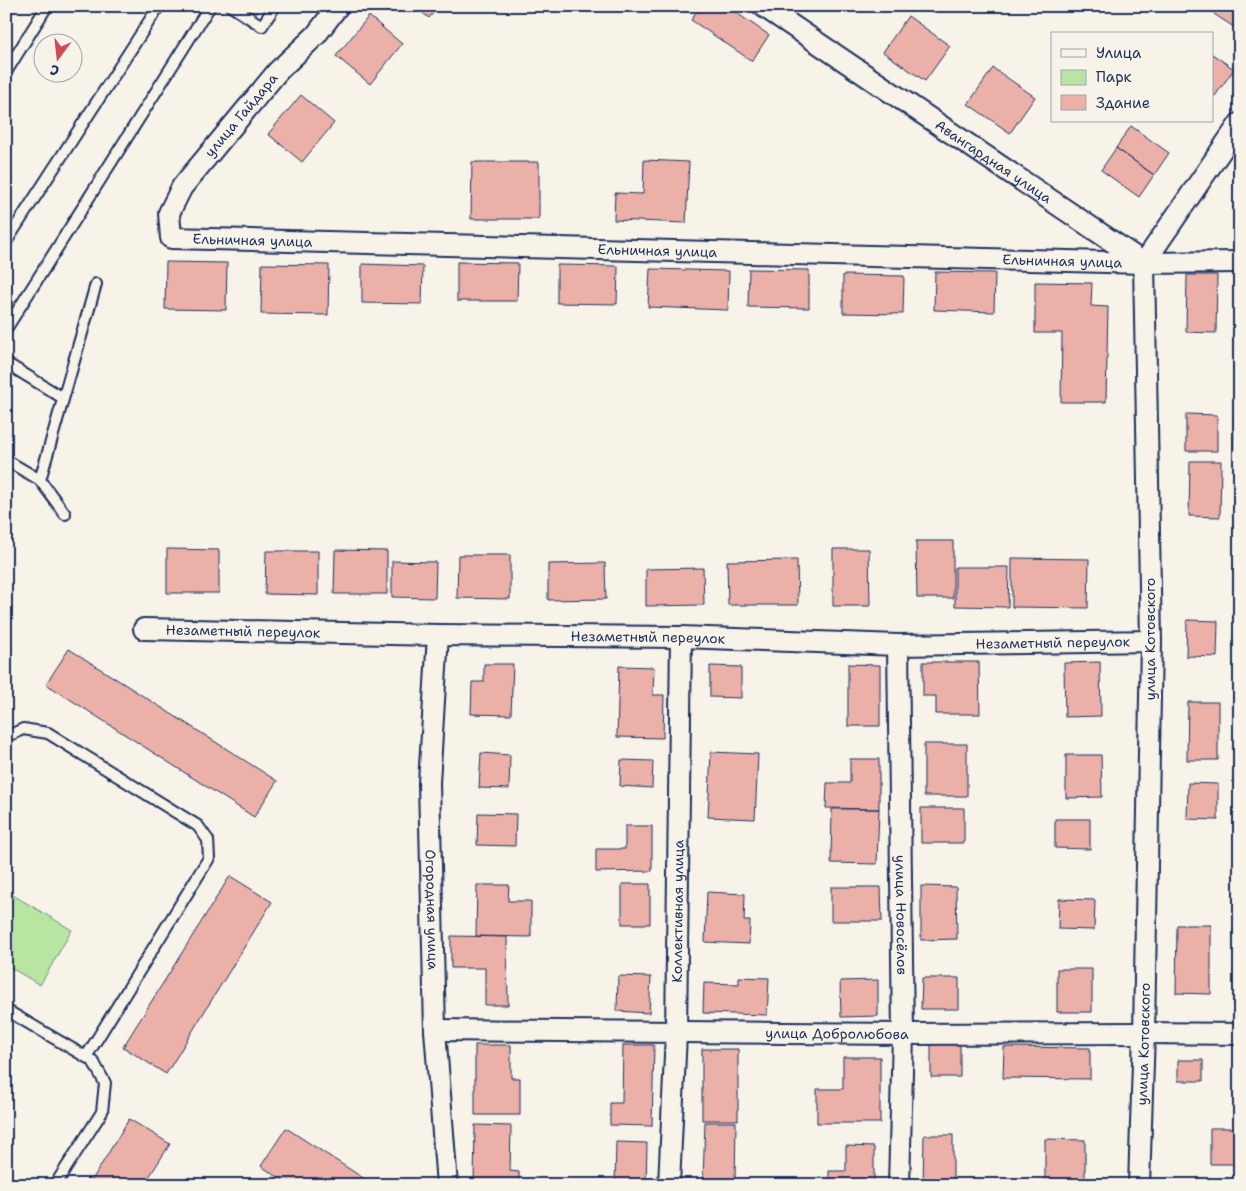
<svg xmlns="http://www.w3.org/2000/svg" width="1246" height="1191" font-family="'Shantell Sans',sans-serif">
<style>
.green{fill:#b9e5a3;stroke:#6a8a80}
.building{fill:#ebb1a9;stroke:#1b2f5e}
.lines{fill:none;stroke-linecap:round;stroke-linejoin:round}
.service-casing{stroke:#1b2f5e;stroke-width:14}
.minor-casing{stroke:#1b2f5e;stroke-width:24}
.service{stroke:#f7f3e8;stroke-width:10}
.minor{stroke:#f7f3e8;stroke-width:20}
.labels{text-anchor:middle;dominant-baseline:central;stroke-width:4;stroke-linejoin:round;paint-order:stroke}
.street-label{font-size:14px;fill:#1b2f5e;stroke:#f7f3e8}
</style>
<rect width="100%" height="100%" fill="#f7f3e8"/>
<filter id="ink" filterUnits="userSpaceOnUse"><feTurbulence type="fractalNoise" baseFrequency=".02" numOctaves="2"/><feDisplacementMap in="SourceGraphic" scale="10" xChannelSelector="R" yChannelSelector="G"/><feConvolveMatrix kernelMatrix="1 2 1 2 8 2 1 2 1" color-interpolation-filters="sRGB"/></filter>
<g filter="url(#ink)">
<path class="green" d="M6 891 72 930 40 985 6 965Z"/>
<path class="building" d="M414 6H439L429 18Z
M700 6H726L769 35 752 61 691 20Z
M1219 6H1240V31L1214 14Z
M369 16 402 44 370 84 336 56Z
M908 16 950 46 925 81 883 52Z
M1212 54 1234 69 1215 96 1212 94Z
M993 68 1035 97 1010 133 968 104Z
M301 95 334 123 302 162 268 134Z
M1131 126 1169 153 1154 175 1116 148Z
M1116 148 1154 175 1139 197 1101 170Z
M644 160 689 162 686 223 614 220 615 193 643 194Z
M472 162H539V219H471Z
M166 262 227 263 226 310 165 309Z
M457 262 518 263 517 301H457Z
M262 264 329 265 328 315 261 314Z
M362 264 423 266 422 304 362 303Z
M557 265 618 266 617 304 557 303Z
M650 269 729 271 728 310 648 307Z
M749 269 809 270V308L748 307Z
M935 272 995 273 994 312 934 310Z
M843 275 904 276 903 314 843 313Z
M1187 275H1217L1216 333 1186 332Z
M1035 282 1092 283 1091 306 1108 307 1106 402H1061L1062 333H1035Z
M1235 398H1240V448H1234Z
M1186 414 1217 415V451H1186Z
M1190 461H1221L1220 517 1189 516Z
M916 541H953V598H917Z
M167 549 219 550V593H167Z
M833 549H869L870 606H833Z
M335 550 387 551V594H334Z
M266 551H318V595L265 594Z
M458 555H510V599L457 598Z
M1012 558 1089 559 1088 608 1012 607Z
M797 560 798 605H728L727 561Z
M392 561 436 562 435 598 392 597Z
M605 563 606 599 548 600V564Z
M955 567H1009L1008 607 955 606Z
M703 568 704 605 646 606V569Z
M1187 620 1218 621 1217 657 1186 656Z
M69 649 277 781 254 817 46 684Z
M923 662H979L980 714H936V696H923Z
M1100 662 1101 716 1065 717 1064 663Z
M484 664H513L511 715 471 714 472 682H484Z
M848 664 880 665V726H848Z
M619 666 654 667 653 695H664L663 738 617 737Z
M710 666 741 667V698L710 697Z
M1188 702H1218V760H1187Z
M924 744H967V796H924Z
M711 752 758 754 755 819 708 817Z
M481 753 510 755 509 789 479 788Z
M1066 755H1101L1102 797 1066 798Z
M850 759H879V809L826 808 827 783H850Z
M621 760 653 761 652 788 620 786Z
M1188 783 1218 784V820L1187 819Z
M921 808H964V843H921Z
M832 809H879L877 864 831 863Z
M478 813 516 814 515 846 477 845Z
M1055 819H1090V849L1055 848Z
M625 826H652V871L596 872V849H625Z
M230 876 272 902 166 1074 123 1047Z
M622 884H650V924H622Z
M477 885H509L508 901H531V937L476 936Z
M921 886 956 887 957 939 921 940Z
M831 887H881L882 921H831Z
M707 892 745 894 744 921H750L749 944 705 942Z
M1059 899 1095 900 1094 930 1058 929Z
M1177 925H1211V994L1176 993Z
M451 936 507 937 508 1005H485V968H451Z
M1057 969H1092V1012H1057Z
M618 976 651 977 649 1013 617 1011Z
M739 977 769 978 767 1015 703 1013 704 983 739 984Z
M922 978H959V1009H921Z
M878 980V1016L841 1017 840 981Z
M931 1042H960V1077H931Z
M475 1045H511V1078H520V1115H475Z
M623 1045H654L652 1126 610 1125V1103H622Z
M1004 1047 1090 1048V1079L1003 1078Z
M702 1049H738V1120H702Z
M843 1057H880V1123H817V1089H843Z
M1178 1060H1203V1081H1178Z
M129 1119 170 1144 144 1185H89Z
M705 1122H736L735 1180H703Z
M475 1125 511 1126 510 1171 519 1172V1185H474Z
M286 1128 374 1185H290L261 1166Z
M1210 1128H1240V1164H1210Z
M924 1135H953V1185H923Z
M1045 1139 1085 1140V1185H1045Z
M616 1142 647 1143 646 1185H615Z
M846 1146 874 1147V1185H829V1171H846Z
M1224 1181V1185H1178V1182Z"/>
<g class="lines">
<g class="service-casing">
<path id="service" d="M231 6 262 26 275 6
M6 72 47 6
M6 242 159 6
M6 329 210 6
M6 363 63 398
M6 460 40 480 96 284
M40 480 65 514
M6 738 8 736 23 729 48 733 198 826 208 840 209 858 86 1057
M6 1010 93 1061 105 1083 102 1112 55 1185"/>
</g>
<g class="minor-casing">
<g id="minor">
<path id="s1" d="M338 6 316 35 278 71 182 187 169 213 171 238 1144 263"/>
<path id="s2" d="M763 6 1144 263 1240 262"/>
<path id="s3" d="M144 629 438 635 681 637 898 645 1151 641"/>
<path id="s4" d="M438 635 429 783 435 1030 447 1185"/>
<path id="s5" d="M898 645 903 1034 899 1185"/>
<path id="s6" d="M435 1030 903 1034 1144 1033 1240 1034"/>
<path id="s7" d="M669 1185 676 1033 681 637"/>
<path id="s8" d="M1139 1185 1144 1033 1151 641 1144 263 1240 123"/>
</g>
</g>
<use href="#service" class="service"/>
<use href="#minor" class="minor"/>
</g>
</g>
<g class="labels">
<g class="street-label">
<text transform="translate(241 115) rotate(-50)">улица Гайдара</text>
<text stroke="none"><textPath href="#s2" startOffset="278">Авангардная улица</textPath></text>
<text stroke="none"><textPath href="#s1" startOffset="375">Ельничная улица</textPath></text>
<text stroke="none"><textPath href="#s1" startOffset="780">Ельничная улица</textPath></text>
<text stroke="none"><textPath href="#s1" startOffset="1185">Ельничная улица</textPath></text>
<text stroke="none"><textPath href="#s3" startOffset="99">Незаметный переулок</textPath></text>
<text stroke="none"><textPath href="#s3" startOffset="504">Незаметный переулок</textPath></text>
<text transform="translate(1150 639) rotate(-90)">улица Котовского</text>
<text stroke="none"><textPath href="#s3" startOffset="909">Незаметный переулок</textPath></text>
<text stroke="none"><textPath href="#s4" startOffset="275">Огородная улица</textPath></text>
<text stroke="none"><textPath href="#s7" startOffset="274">Коллективная улица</textPath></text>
<text stroke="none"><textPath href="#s5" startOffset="270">улица Новосёлов</textPath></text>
<text stroke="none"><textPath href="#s6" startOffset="402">улица Добролюбова</textPath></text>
<text stroke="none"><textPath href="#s8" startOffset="141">улица Котовского</textPath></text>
</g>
</g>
<rect width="1246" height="1191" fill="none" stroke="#f7f3e8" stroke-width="25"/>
<rect x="12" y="12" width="1221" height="1166" fill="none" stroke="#1b2f5e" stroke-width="2" filter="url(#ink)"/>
<rect x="1051" y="32" width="162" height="90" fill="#f7f3e8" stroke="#9fa5b1"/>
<rect x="1061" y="49" width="25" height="8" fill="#f7f3e8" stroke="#9fa5b1"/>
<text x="1096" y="58" font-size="15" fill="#1b2f5e">Улица</text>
<rect x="1061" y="70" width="25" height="15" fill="#b9e5a3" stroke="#9fa5b1"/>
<text x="1096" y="82" font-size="15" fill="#1b2f5e">Парк</text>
<rect x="1061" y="95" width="25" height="15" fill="#ebb1a9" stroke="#9fa5b1"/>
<text x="1096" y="108" font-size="15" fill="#1b2f5e">Здание</text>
<g transform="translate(58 58) rotate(195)"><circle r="24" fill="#f7f3e8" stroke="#9fa5b1"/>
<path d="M0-4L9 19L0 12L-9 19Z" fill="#d1495b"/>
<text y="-8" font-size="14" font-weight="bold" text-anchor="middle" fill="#1b2f5e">С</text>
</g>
</svg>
